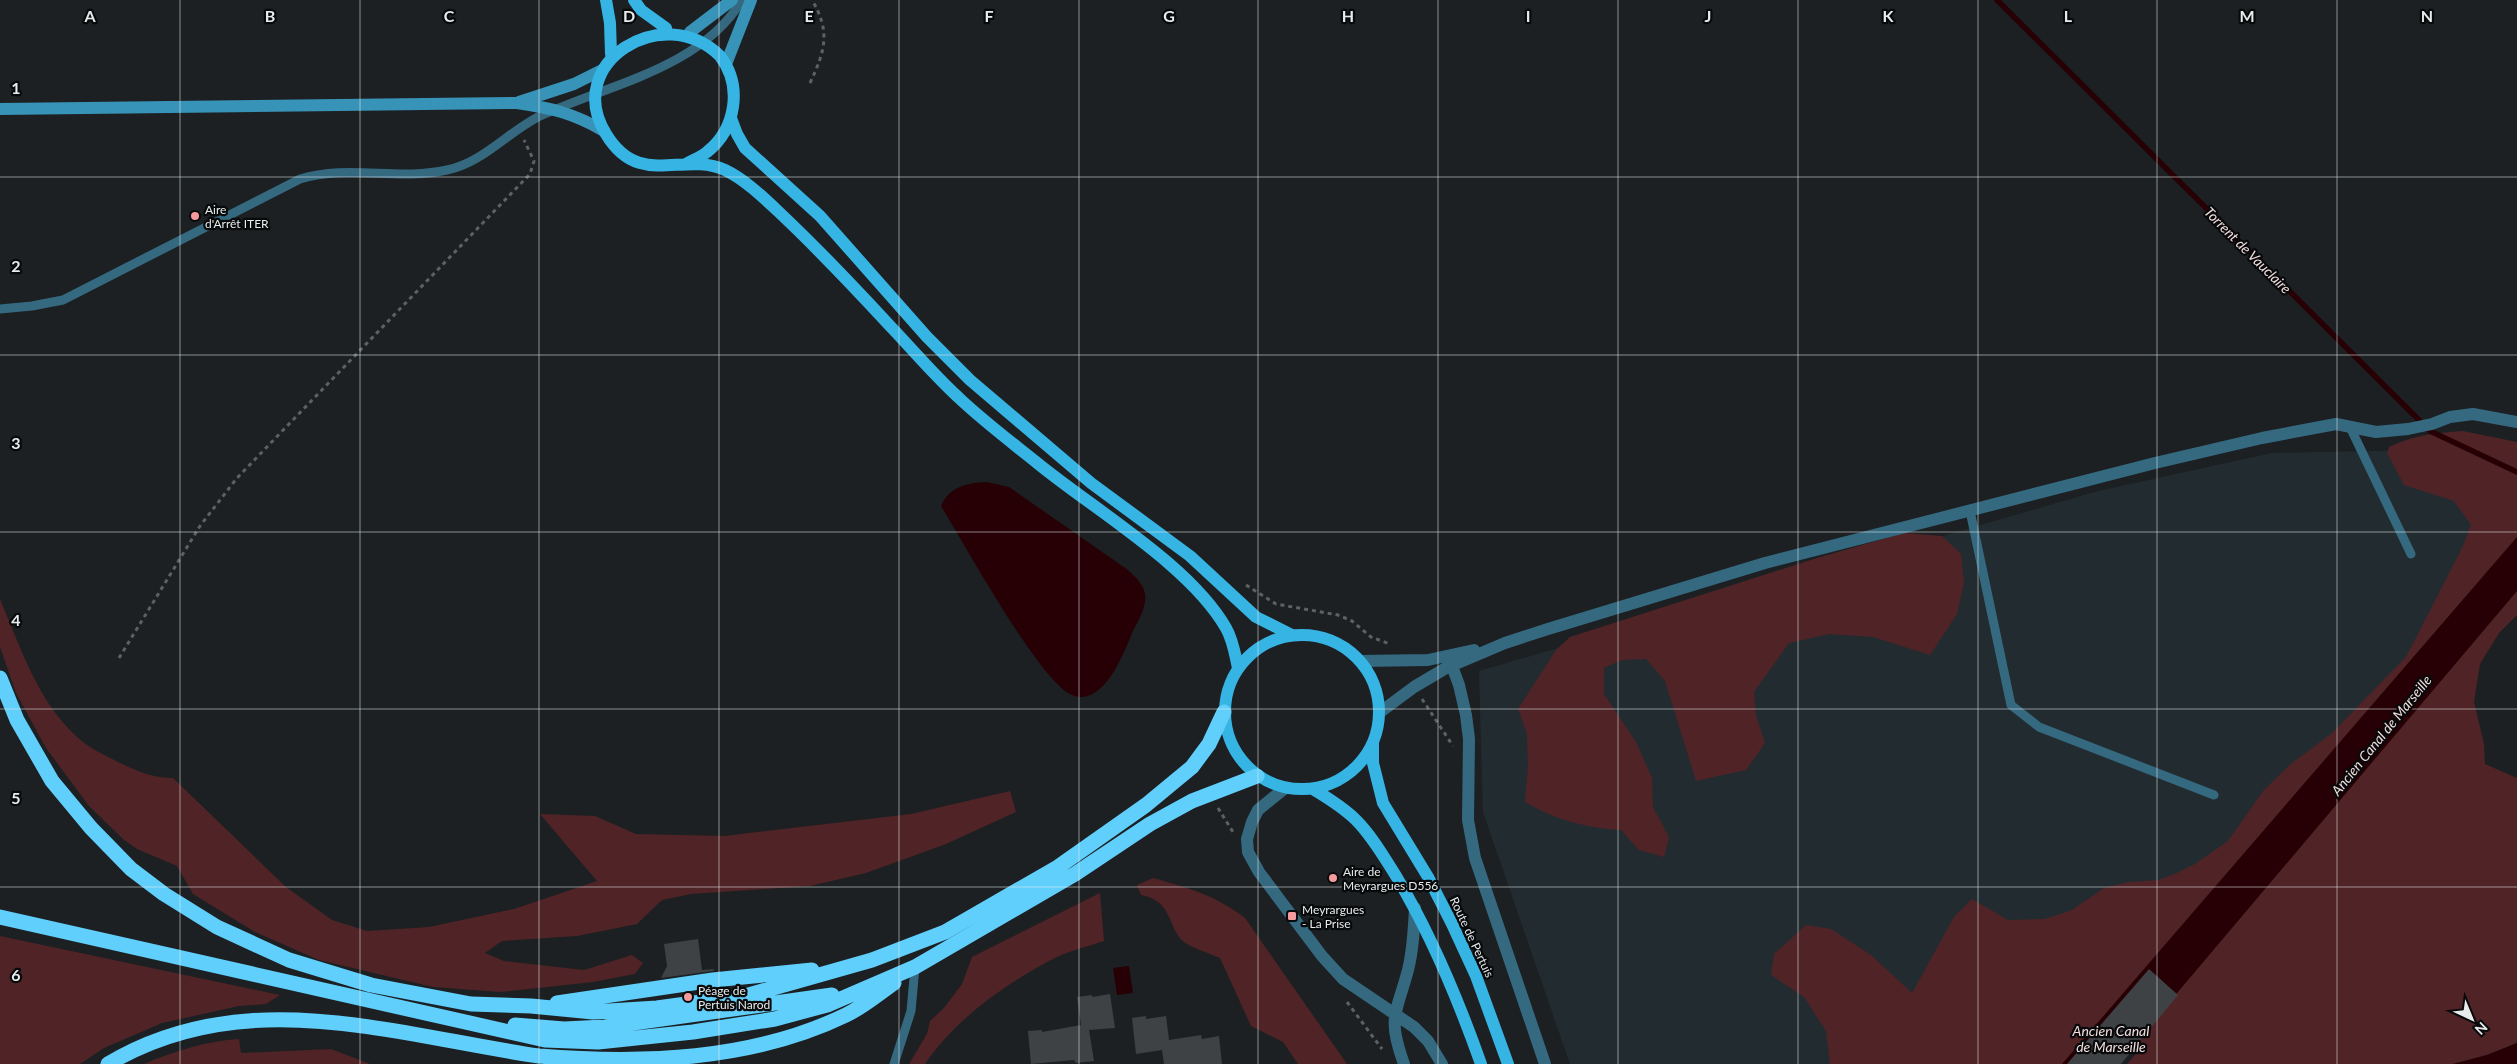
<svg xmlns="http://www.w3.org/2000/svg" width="2517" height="1064" font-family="Lato,sans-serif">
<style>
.built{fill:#222c30}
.green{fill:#502326}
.water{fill:#260004}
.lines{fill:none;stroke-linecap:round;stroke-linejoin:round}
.stream{stroke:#260004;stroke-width:5.5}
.building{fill:#3e4244}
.path{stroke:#5e6163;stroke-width:3;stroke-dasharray:4 4;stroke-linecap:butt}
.service{stroke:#356980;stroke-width:9}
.minor{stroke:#356980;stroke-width:12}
.secondary{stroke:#3893b8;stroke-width:12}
.primary{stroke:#36b4e3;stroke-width:12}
.motorway{stroke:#61cffc;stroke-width:15}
.grid{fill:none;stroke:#e8ebec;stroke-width:1;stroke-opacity:0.55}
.poi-dot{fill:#f59b9e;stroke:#08090a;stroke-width:2}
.labels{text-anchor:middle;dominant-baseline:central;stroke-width:4.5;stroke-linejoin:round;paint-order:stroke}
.poi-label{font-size:12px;fill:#e8ebec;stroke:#08090a;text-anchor:start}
.street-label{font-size:12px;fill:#e8ebec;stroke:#08090a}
.water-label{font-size:14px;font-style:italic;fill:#f3dede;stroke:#08090a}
.grid-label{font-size:16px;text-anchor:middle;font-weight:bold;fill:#e8ebec;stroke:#08090a;stroke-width:4.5;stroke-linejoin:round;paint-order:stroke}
</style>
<rect width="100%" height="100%" fill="#1c2022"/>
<path class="built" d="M2423 450 2506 532 2373 721 2181 910 1934 1064H1570L1483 812 1479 671 2098 491 2272 453Z"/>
<path class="green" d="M2463 431 2517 442V615L2499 633 2480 664 2474 702 2484 744 2485 764 2517 778V1043L2487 1055 2453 1064H2127L2143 1046 2135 1041 2093 1064H1830L1826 1031 1804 997 1771 975 1774 954 1806 925 1831 929 1871 955 1912 993 1954 917 1972 899 2008 920 2045 919 2072 910 2104 888 2129 882 2159 880 2177 873 2195 864 2228 841 2263 791 2292 763 2331 734 2406 657 2462 548 2471 525 2454 501 2404 485 2387 453 2389 447C2413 435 2436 433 2463 431Z
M1904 533 1942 536 1961 554 1964 582 1957 614 1930 655 1873 637 1829 634 1789 643 1754 692 1756 715 1765 743 1746 770 1696 781 1665 681 1646 659 1622 660 1604 668V694L1636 742 1652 778 1653 807 1669 837 1664 857 1639 850 1621 830C1586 828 1556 820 1525 802L1528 767 1527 734 1518 709 1556 650 1570 637 1817 558Z
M0 599C20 646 37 700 76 736 87 747 104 755 118 762 137 771 152 778 173 778L286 887 332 920 367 931 429 927 514 909 597 881 540 814 595 816 636 834 724 836 911 814 1010 791 1016 812 946 844 866 873 810 886 691 894 662 900 637 924 577 936 502 941 485 953 504 961 584 970 632 955 643 963 635 974 593 982 500 992 433 987 319 960 255 932 193 894 177 866 137 849 124 840 89 806 46 748 16 693 0 647Z
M1153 878C1189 888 1215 895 1245 918L1347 1064H1298L1283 1042 1251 1026 1220 958C1209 953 1194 949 1184 942 1167 929 1174 901 1141 895L1137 885Z
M1100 893 1104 941C1089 946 1072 950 1057 957 1008 982 956 1018 925 1064H909L927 1034 930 1021 944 1008 962 984 972 957Z
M0 936 280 995 266 1004 239 1006 162 1023 104 1048 80 1064H0Z
M239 1039 241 1053 331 1049 370 1064H144C174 1051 207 1041 239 1039Z"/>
<path class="water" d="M987 482 1009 487 1128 570C1135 577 1143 583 1145 594 1147 607 1138 621 1132 633 1124 653 1103 708 1072 695 1039 681 964 543 941 506 950 486 967 483 987 482Z
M2517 537V591L2117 1064H2062Z
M1129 966 1133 993 1117 995 1113 968Z
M2517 1043V1064H2453L2487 1055Z"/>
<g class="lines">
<path class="stream" d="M1997 0 2430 431 2517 472"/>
</g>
<path class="building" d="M698 939 702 970 714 969 713 971 661 978 667 966 664 944Z
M2149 969 2178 995 2121 1064H2067Z
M1110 994 1115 1028 1089 1030 1094 1061 1076 1063 1074 1060 1031 1064 1028 1031 1042 1030V1032L1081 1025 1077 997 1092 995V997Z
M1146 1016V1019L1166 1016 1169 1040 1201 1035 1202 1039 1219 1036 1222 1064H1164L1162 1050 1136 1054 1132 1018Z"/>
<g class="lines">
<path class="path" d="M810 83C825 51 831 32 812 0
M1246 585 1276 604 1338 615 1352 621 1371 637 1390 644
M119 658 200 526 237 478 530 174 534 161 524 140
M1422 699 1453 746
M1218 808 1233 832
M1347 1002 1382 1049"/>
<path class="service" d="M0 309 32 306 63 300 300 179C348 164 398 181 447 170 482 163 507 133 538 117 606 85 701 69 742 0
M2350 427 2411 554
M1970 511 2011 705 2039 727 2214 795
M894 1064 911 1011 915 967"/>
<path class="minor" d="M1360 661 1428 660 1474 650
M1452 666 1459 685 1466 715 1469 739 1468 820 1475 858 1545 1064
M1379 713 1414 687 1446 668 1505 643 1548 629 1765 563 2155 463 2262 438 2336 424 2376 432 2408 429 2432 424 2450 417 2473 414 2517 422
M1285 788 1258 810 1252 822 1247 839 1248 852 1259 872 1322 956 1343 979 1414 1027 1428 1041 1442 1064
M1404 1064C1387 1017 1396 1015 1408 970 1413 950 1414 929 1415 908"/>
<path class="secondary" d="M690 32 732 0
M726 64 751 0
M519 102 574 84 600 71
M0 109 517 103C551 108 573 113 604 131"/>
<path class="primary" d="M606 0 610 23 611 54
M634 0 641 10 666 28
M731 118 737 134 745 148 820 216 927 337 970 380 1091 483 1190 556 1256 617 1292 635
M686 164C693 160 701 157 707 152 736 129 743 86 720 56 663 0 562 63 606 134 639 189 682 151 725 170 746 180 765 199 782 215 820 251 855 288 891 327 913 350 934 375 958 397 982 420 1010 441 1036 462 1093 509 1190 565 1226 628 1233 640 1235 654 1238 668
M1225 712a77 77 0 1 1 154 0a77 77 0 1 1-154 0Z
M1373 743V763L1383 803 1428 877 1452 924 1476 976 1508 1064
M1313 789C1328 798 1344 808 1356 820 1372 836 1384 857 1396 876 1432 936 1458 999 1481 1064"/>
<path class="motorway" d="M0 678 17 720 52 781 91 828 131 869 164 894 217 927 289 960 371 985 471 1004 531 1006 593 1012 657 1008 745 996 872 960 945 932 1058 867 1146 805 1192 767 1209 744 1224 712
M0 917 545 1040 598 1042 693 1032 775 1019 827 1005 915 967 1075 874 1150 824 1192 801 1257 776
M557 1003 713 980 812 970
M515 1025 564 1029 605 1027 832 995
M108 1064C245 982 394 1035 539 1056 642 1064 751 1061 846 1015 863 1007 878 994 894 983"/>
</g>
<path class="grid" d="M180 0V1064M360 0V1064M539 0V1064M719 0V1064M899 0V1064M1079 0V1064M1258 0V1064M1438 0V1064M1618 0V1064M1798 0V1064M1978 0V1064M2157 0V1064M2337 0V1064M0 177H2517M0 355H2517M0 532H2517M0 709H2517M0 887H2517"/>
<g class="poi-dot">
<circle cx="195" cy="216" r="5"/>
<circle cx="1333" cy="878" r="5"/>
<rect x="1287" y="911" width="10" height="10" rx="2.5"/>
<circle cx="688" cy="997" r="5"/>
</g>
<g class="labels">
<g class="poi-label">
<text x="205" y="209">Aire<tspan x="205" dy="14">d'Arrêt ITER</tspan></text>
<text x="1343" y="871">Aire de<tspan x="1343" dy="14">Meyrargues D556</tspan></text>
<text x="1302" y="909">Meyrargues<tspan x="1302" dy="14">- La Prise</tspan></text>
<text x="698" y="990">Péage de<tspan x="698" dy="14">Pertuis Narod</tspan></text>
</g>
<g class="street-label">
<text transform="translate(1472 937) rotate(65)">Route de Pertuis</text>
</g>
<g class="water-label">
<text transform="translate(2248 250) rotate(45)">Torrent de Vauclaire</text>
<text transform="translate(2381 735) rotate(-51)">Ancien Canal de Marseille</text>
<text x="2111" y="1030">Ancien Canal<tspan x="2111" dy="16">de Marseille</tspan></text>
</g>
</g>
<g class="grid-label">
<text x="90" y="22">A</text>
<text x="270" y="22">B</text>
<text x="449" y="22">C</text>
<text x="629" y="22">D</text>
<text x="809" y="22">E</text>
<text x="989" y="22">F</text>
<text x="1169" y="22">G</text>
<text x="1348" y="22">H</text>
<text x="1528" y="22">I</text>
<text x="1708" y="22">J</text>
<text x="1888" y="22">K</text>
<text x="2068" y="22">L</text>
<text x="2247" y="22">M</text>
<text x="2427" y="22">N</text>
<text x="16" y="94">1</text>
<text x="16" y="272">2</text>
<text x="16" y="449">3</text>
<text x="16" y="626">4</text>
<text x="16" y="804">5</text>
<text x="16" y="981">6</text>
</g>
<g transform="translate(2472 1019) rotate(136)" stroke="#08090a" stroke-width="4" paint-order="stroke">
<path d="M0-4L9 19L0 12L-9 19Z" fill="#e8ebec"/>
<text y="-8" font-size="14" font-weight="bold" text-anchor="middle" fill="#e8ebec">N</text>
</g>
</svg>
